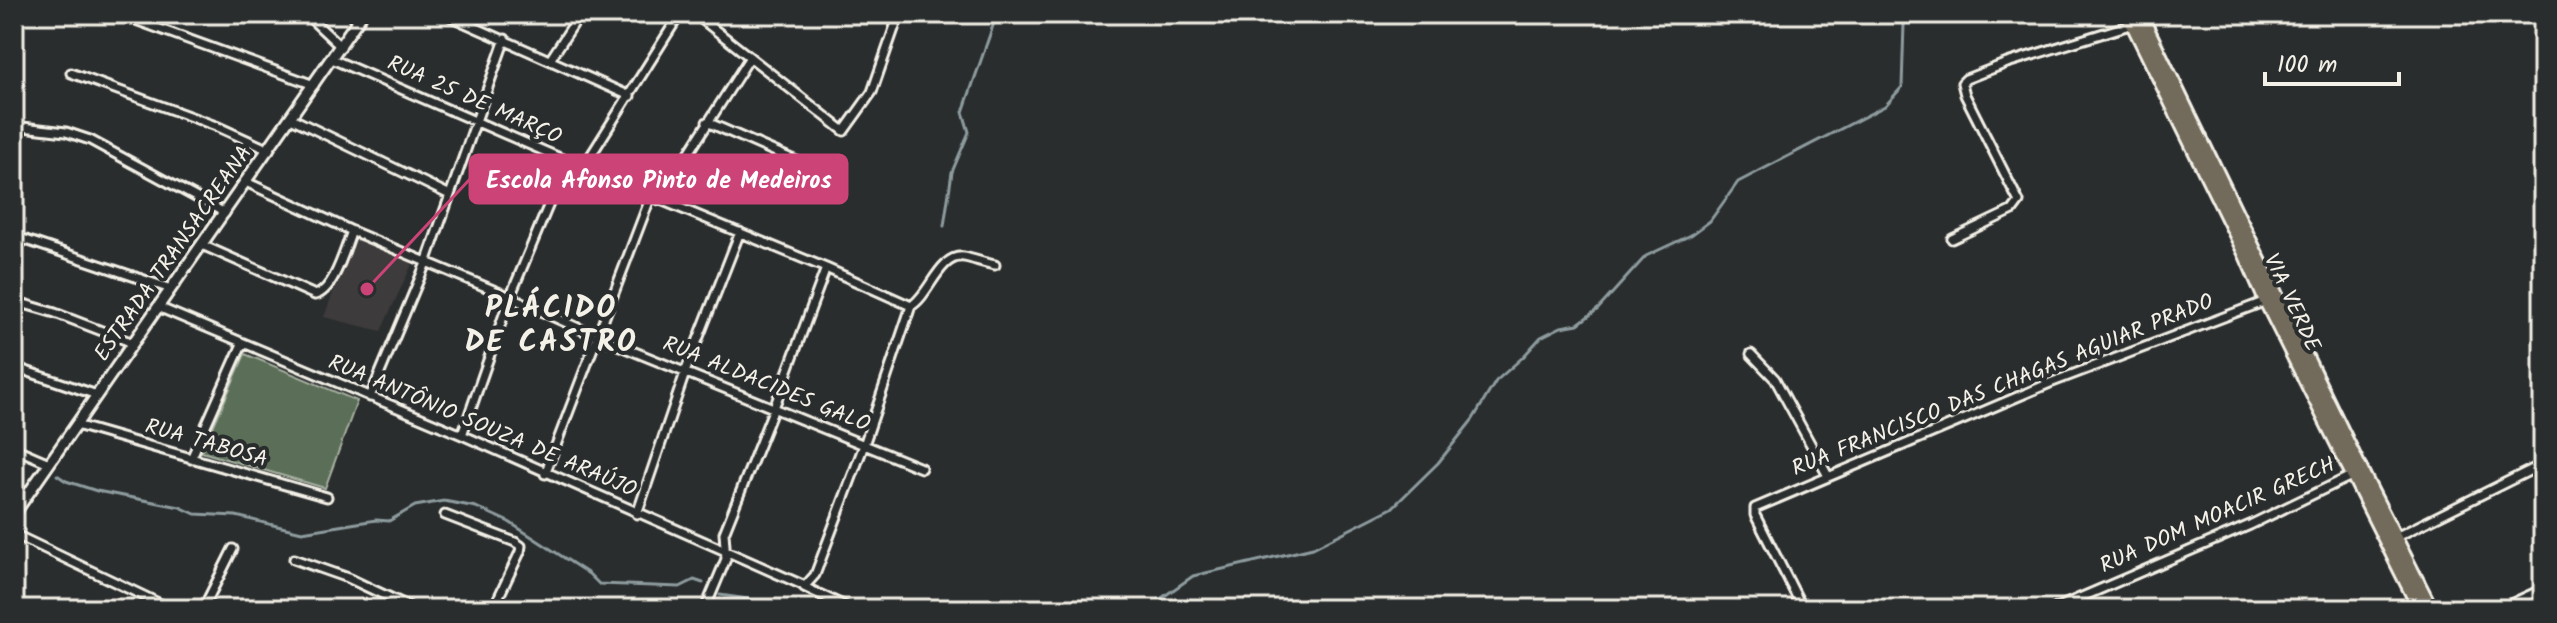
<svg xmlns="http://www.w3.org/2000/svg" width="2557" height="623" font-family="Kalam,sans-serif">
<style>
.built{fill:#3e3b3b}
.green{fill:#5a6e59;stroke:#a7b0a0;stroke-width:2}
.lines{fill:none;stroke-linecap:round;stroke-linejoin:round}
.stream{stroke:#8e9c9f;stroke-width:3}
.minor-casing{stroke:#f4f1e8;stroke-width:13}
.tertiary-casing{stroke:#f4f1e8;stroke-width:15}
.primary-casing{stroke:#f4f1e8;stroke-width:18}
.minor{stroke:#2a2d2e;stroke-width:7}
.tertiary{stroke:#2a2d2e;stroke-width:9}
.primary{stroke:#726b5a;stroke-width:12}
.labels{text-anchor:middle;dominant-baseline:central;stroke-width:8;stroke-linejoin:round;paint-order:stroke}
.street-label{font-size:22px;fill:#f4f1e8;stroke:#2a2d2e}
.district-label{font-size:30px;font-weight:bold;letter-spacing:2px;fill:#f4f1e8;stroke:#2a2d2e}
.leader{fill:none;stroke:#cc4377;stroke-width:3}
.callout-dot{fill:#cc4377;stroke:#2a2d2e;stroke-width:3}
.callout{fill:#cc4377;stroke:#cc4377;stroke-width:3}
.callout-label{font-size:24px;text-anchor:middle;font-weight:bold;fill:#fff}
</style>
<rect width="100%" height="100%" fill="#2a2d2e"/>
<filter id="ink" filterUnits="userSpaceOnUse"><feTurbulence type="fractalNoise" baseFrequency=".0125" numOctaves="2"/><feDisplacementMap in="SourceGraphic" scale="16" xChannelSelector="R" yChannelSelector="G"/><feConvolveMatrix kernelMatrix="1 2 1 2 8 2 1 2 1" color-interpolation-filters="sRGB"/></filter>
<g filter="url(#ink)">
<path class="built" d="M353 239 413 262 381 331 324 317Z"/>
<path class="green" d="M245 354 357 401 325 488 202 452Z"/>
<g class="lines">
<path class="stream" d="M944 226 952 172 969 132 963 112 997 14
M57 475 66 481 97 491 180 507 195 514 236 516 302 532 376 520 389 521 415 506 444 501 476 507 509 522 589 574 599 584 680 587 694 580 703 583
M720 595 748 599 764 609
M1146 609 1193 576 1313 548 1392 508 1438 463 1473 419 1496 381 1523 357 1541 337 1561 327 1578 324 1598 309 1646 256 1691 235 1710 221 1738 182 1885 106 1902 87 1904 24"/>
<g class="minor-casing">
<path id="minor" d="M306 14 341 47
M445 14 630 96
M695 14 844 131 872 92 896 23
M138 21 314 85
M332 59 583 168 826 268 911 306
M550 60 580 14
M71 73 216 126 269 150
M291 118 450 195
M707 122 833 177
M14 126 66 132 90 140 225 213
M583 168 680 14
M246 182 352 231 510 297 598 337 921 468
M659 200 750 57
M14 236 171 289
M1952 239 2013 210 2019 202 1965 95 1962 83 1966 79 2007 63 2133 24
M202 245 315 295C334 291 345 248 352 231
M14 301 55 313 133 343
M158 307 462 435 805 586 815 575 864 445 911 306C930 295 939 254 964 257 974 259 984 263 995 265
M1751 354 1775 379 1828 476
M14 367 97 395
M370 397 426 263 505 39
M76 425 327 497
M462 435 510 297 567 161
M14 448 49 463
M191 459 242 344
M545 474 651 196
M637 514 686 370 740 232
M445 515 515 542 521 546 520 552 493 609
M14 534 171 609
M2396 537 2543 464
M294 559 348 578 414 609
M804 587 851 609
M203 609 233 549
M643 609H644
M705 609 726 559 724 533 774 408 826 268
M1803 609 1755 515V508L2050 383 2266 301
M2054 609 2250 525 2353 475
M2500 609 2543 589"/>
</g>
<g class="tertiary-casing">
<path id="tertiary" d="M14 514 362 14"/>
</g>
<g class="primary-casing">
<path id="primary" d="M2128 14 2246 255 2266 301 2420 609
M2140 14 2364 477 2431 609"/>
</g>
<use href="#minor" class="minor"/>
<use href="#tertiary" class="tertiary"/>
<use href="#primary" class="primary"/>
</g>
</g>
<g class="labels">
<g class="street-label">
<text transform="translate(474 101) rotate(24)">RUA 25 DE MARÇO</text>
<text transform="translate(174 254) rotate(-55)">ESTRADA TRANSACREANA</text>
<text transform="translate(2291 303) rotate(65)">VIA VERDE</text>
<text transform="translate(766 385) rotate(22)">RUA ALDACIDES GALO</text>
<text transform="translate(2003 386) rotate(-22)">RUA FRANCISCO DAS CHAGAS AGUIAR PRADO</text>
<text transform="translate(482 427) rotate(23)">RUA ANTÔNIO SOUZA DE ARAÚJO</text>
<text transform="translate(206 444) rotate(16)">RUA TABOSA</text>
<text transform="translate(2218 516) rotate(-24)">RUA DOM MOACIR GRECH</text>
</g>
<g class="district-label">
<text x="551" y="309">PLÁCIDO<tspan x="551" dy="34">DE CASTRO</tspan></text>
</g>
</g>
<path class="leader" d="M367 289L470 179"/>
<circle class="callout-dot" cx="367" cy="289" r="8"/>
<rect class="callout" x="470" y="155" width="377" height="48" rx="8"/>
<g class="callout-label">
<text x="659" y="188">Escola Afonso Pinto de Medeiros</text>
</g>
<rect width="2557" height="623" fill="none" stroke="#2a2d2e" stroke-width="48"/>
<rect x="24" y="24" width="2509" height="575" fill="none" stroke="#f4f1e8" stroke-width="3" filter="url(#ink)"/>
<path d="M2265 72v12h134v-12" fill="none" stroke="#f4f1e8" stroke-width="4"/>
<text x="2277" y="72" font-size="24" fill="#f4f1e8" stroke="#2a2d2e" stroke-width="6" paint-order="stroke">100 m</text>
</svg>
